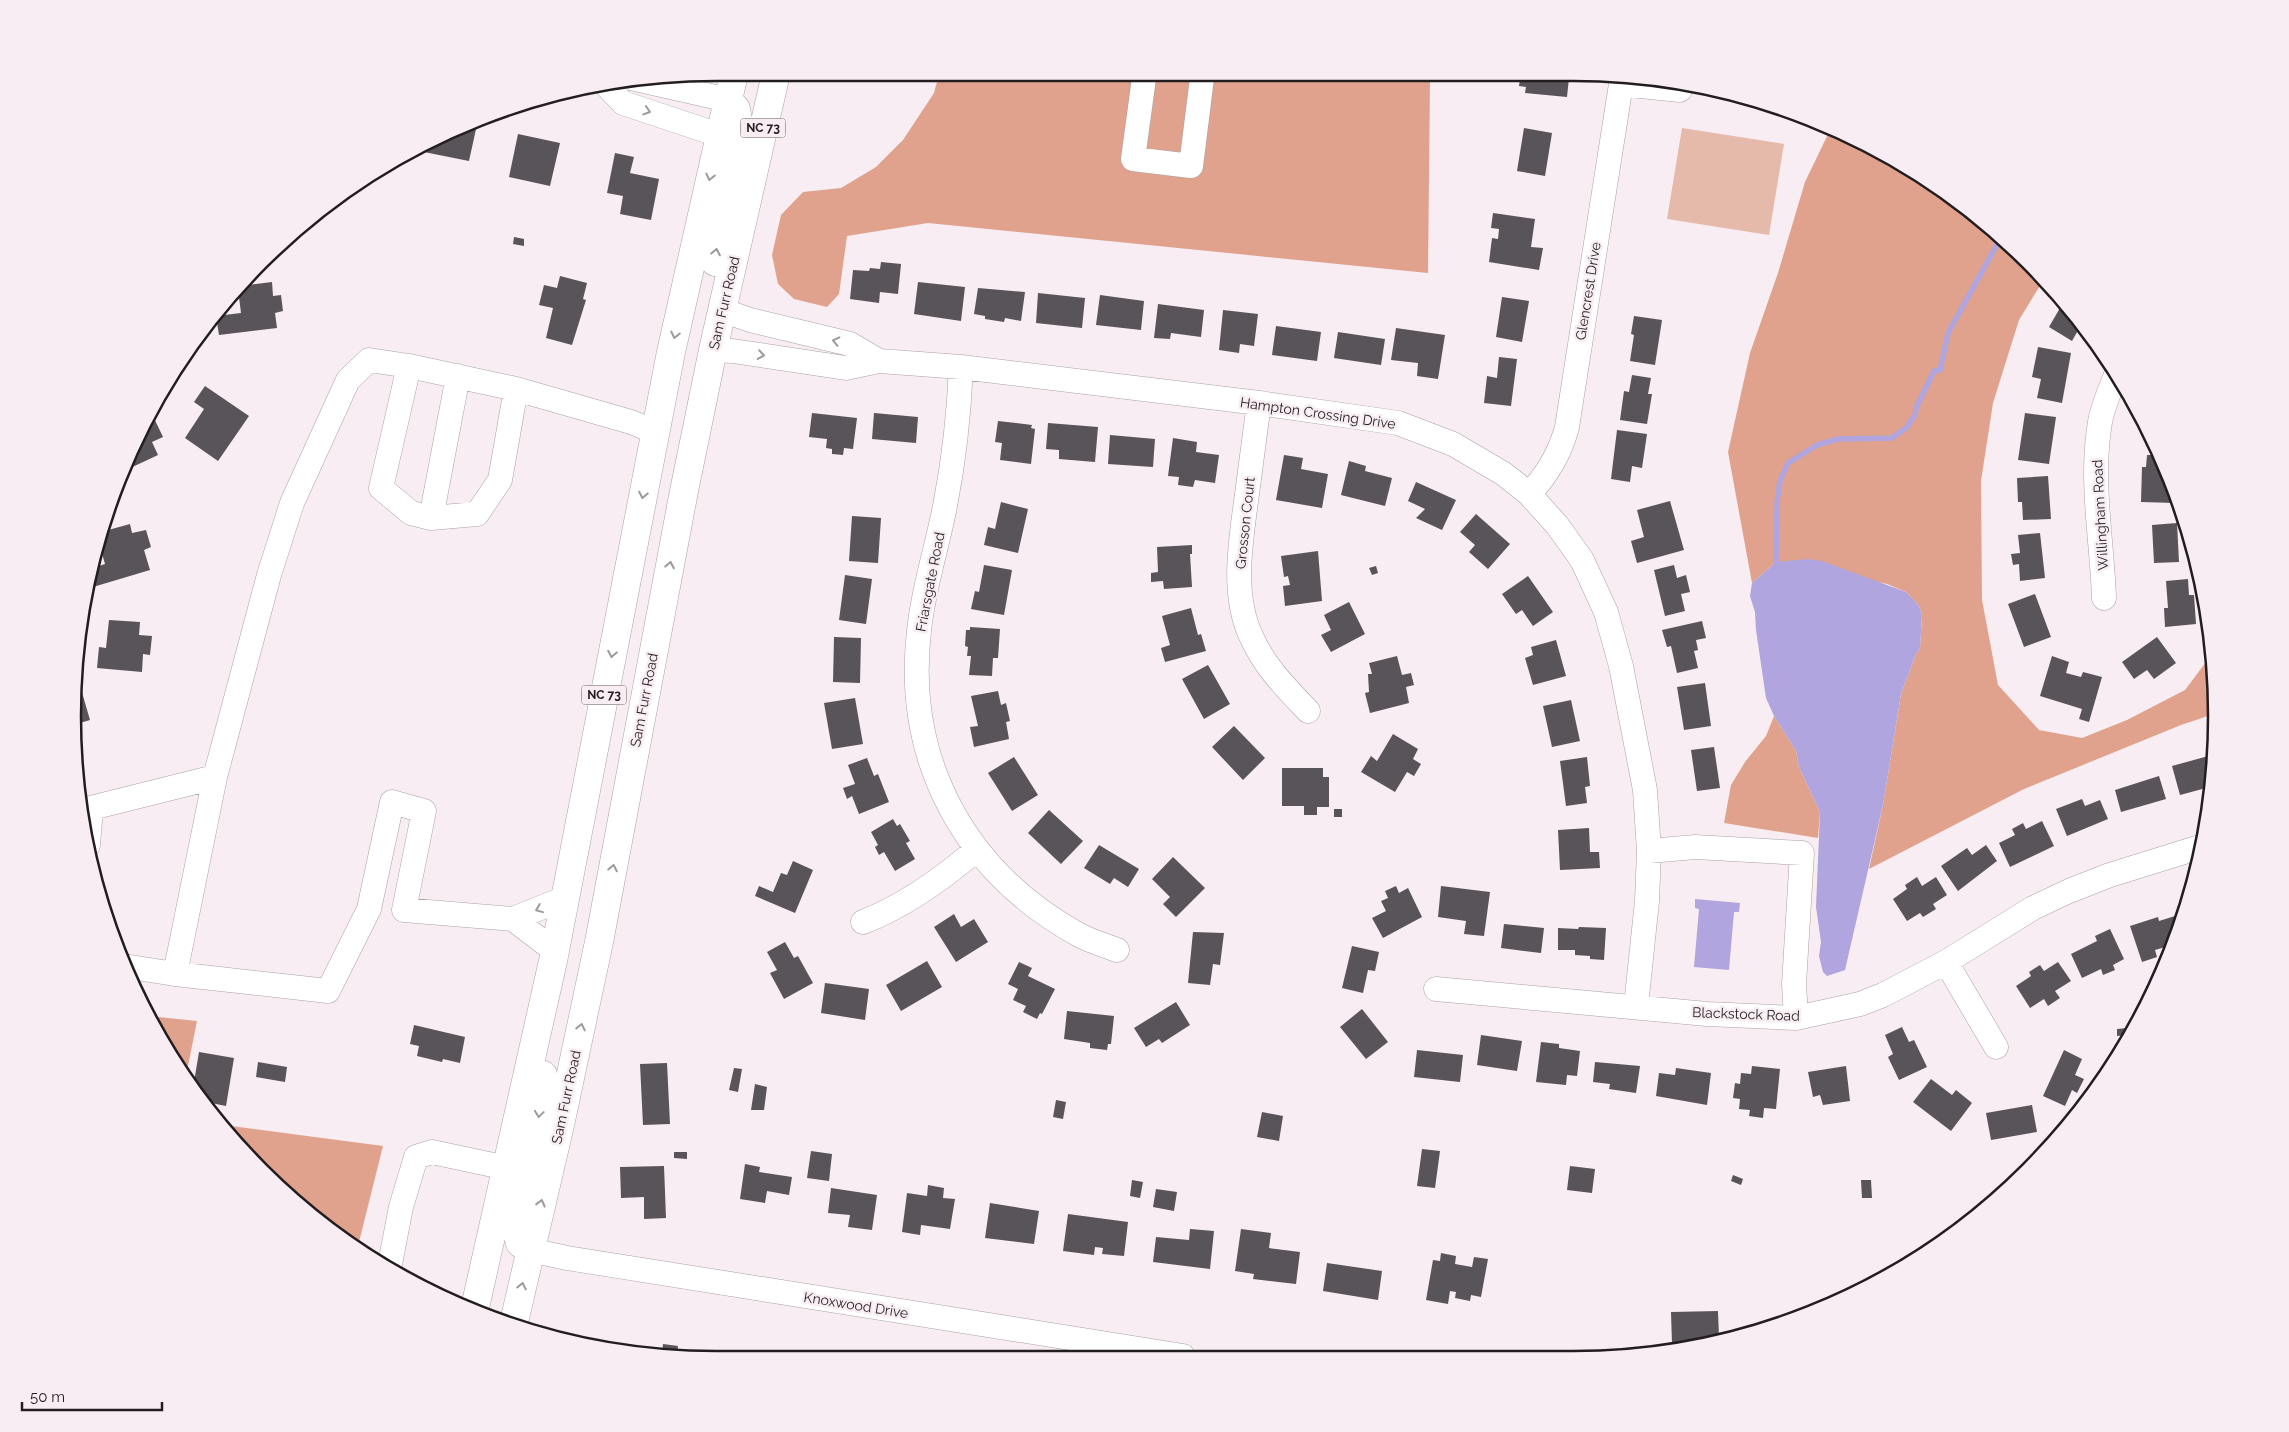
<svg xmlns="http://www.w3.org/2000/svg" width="2289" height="1432" font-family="Raleway,sans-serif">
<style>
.green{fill:#e6baab}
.forest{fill:#e0a28c}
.water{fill:#b0a5de}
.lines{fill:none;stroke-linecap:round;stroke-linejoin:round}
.stream{stroke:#b0a5de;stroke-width:5.5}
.building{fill:#59535a}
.minor-casing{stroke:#aba1a6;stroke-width:25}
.major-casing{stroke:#aba1a6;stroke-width:29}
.minor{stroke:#fff;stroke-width:24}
.major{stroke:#fff;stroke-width:28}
.oneway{stroke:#9c9a9b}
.labels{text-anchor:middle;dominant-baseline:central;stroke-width:5;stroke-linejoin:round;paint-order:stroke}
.shield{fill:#f8edf2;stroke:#625c5f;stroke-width:1}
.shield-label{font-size:12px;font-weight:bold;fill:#221e20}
.street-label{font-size:14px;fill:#221e20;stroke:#f8edf2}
.rim{fill:none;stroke:#221e20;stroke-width:2.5}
</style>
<rect width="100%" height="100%" fill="#f8edf2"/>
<path class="green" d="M1682 128 1784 144 1769 235 1667 219Z"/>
<path class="forest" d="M938 78H1430L1428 273 928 223 847 236 839 294 827 307 794 299 778 284 772 255 781 215 803 192 841 188 876 167 903 140 934 93Z
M1831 128 1965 205 2044 279 2019 320 1993 403 1981 481 1982 600 1998 685 2039 730 2082 738 2127 720 2185 690 2212 654 2214 714 2181 725 2024 789 1869 869 1883 805 1901 694 1916 654 1920 648 1922 615 1919 606 1906 592 1887 584 1787 562H1776L1752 583 1728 452 1750 353 1778 273 1805 182Z
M1774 716 1796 751 1799 767 1820 812 1818 838 1724 823 1731 785 1745 762 1766 736Z
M149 1016 197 1021 186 1076Z
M223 1125 383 1146 358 1246 324 1227Z"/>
<path class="water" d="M1808 559 1822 561 1906 592 1919 606 1922 615 1920 648 1916 654 1901 694 1883 805 1845 970 1827 976 1823 972 1819 956 1821 942 1816 907 1820 812 1799 767 1796 751 1774 716 1766 698 1756 630 1755 612 1750 596 1752 583 1776 562Z
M1695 899 1740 903 1739 912H1734L1729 970 1694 967 1699 909 1695 908Z"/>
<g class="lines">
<path class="stream" d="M1779 568 1776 562 1777 502 1780 481 1788 463 1817 445 1838 439 1892 438 1906 428 1915 415 1916 408 1934 371 1940 370 1948 333 2000 239"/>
</g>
<path class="building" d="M1520 78H1569L1567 97 1525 93 1526 87 1519 86Z
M478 120 469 161 424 152 426 142 431 139Z
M1524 128 1552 133 1545 176 1517 171Z
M518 134 560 143 550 186 509 177Z
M615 153 634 157 630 173 659 179 651 220 620 214 623 196 607 193Z
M1493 213 1535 219 1531 247 1543 248 1539 270 1489 262 1492 238 1498 239 1499 229 1491 228Z
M514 237 524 239V246L513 244Z
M881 262 901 264 898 294 880 292 879 303 850 299 853 270 869 271 870 268 880 269Z
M560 276 587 283 583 299 586 300 572 345 546 338 553 308 539 305 544 285 557 288Z
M272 282 273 296 281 295 283 311 275 313 277 328 219 335 216 316 241 313 238 289 240 286Z
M918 282 965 287 961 321 914 314Z
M978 288 1025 292 1021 321 1005 318 1004 322 985 319V316L974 314Z
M1038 293 1085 298 1082 328 1036 323Z
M1100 295 1144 301 1141 330 1096 325Z
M1502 297 1529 301 1522 342 1496 337Z
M2064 301 2081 325 2072 341 2049 327Z
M1158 304 1204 310 1201 337 1171 333 1170 339 1154 338Z
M1223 310 1258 314 1254 346 1240 344 1239 353 1219 350Z
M1634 316 1662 320 1655 365 1630 361 1634 335 1631 334Z
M1276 326 1321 332 1317 361 1272 355Z
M1396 328 1445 335 1438 379 1417 376 1418 363 1391 360Z
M1338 332 1385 339 1381 365 1334 358Z
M2038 347 2071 353 2062 403 2037 398 2041 379 2032 377Z
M1499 357 1517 359 1511 406 1484 403 1487 376 1497 378Z
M1632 375 1651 378 1648 394H1652L1647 424 1620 420 1624 391 1629 392Z
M205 386 249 416 218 461 185 438 204 409 194 402Z
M812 413 857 418 853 449 844 448 843 455 832 454V449L826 448 827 439 809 437Z
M874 413 918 417 916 443 872 439Z
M2025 413 2056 417 2049 464 2018 460Z
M153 416 163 437 152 442 158 455 126 470Z
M998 421 1032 425 1031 428 1035 429 1031 464 1000 460 1002 443 995 442Z
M1048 423 1098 427 1095 462 1059 459V450L1046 449Z
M1617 430 1647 434 1642 468 1632 466 1630 482 1611 479Z
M1110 435 1155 439 1153 467 1108 464Z
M1173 438 1197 442 1196 452 1219 455 1215 483 1195 480 1193 487 1178 485 1179 477 1168 476Z
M1284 455 1303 458 1301 469 1328 474 1322 508 1276 500Z
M2147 455H2158L2175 493V503L2141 502 2142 467H2146Z
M1349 461 1366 466 1365 471 1392 478 1385 506 1341 495Z
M2048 476 2051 519 2023 520 2022 502H2018L2017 478Z
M1416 482 1456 500 1442 530 1416 518 1425 509 1408 501Z
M1670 501 1684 550 1637 563 1631 541 1644 537 1637 510Z
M1001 502 1028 509 1018 553 984 545 988 527 995 529Z
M1476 514 1510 544 1488 569 1469 552 1475 545 1460 532Z
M852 516 881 518 878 563 849 561Z
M2177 523 2179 562 2154 563 2152 525Z
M130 524 132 533 146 530 151 547 144 550 150 570 93 587 90 579 93 568 105 564 99 543 101 532Z
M2040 533 2045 578 2020 581 2019 564 2013 565 2011 554 2020 553 2018 535Z
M1192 545V554H1190L1192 587 1164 589 1163 581 1151 582V573L1158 572 1157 547Z
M1318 551 1322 601 1285 606 1283 586 1290 585 1288 576 1284 577 1281 556Z
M984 565 1012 570 1004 615 971 609 975 591 979 592Z
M1674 565 1677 578 1686 575 1690 592 1681 594 1685 611 1665 616 1654 570Z
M1376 566 1378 573 1372 575 1369 568Z
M845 575 872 579 866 624 839 620Z
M1528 576 1553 612 1533 626 1522 610 1516 614 1502 594Z
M2188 579 2189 595H2194L2196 624 2165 627 2164 608H2168L2166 581Z
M2035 594 2051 637 2024 647 2008 604Z
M1349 602 1365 634 1331 652 1321 635 1331 630 1324 615Z
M1191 608 1198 635 1201 634 1206 651 1165 662 1161 648 1170 645 1162 616Z
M109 620 140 622 139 635 152 636 150 655 143 654 142 672 97 668 99 647 106 648Z
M1702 621 1706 638 1696 640 1698 650 1694 651 1698 668 1677 673 1671 646 1667 647 1662 630Z
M970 627 1000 629 998 658H993L992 676 969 675 971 656H967L968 647 965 646 966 630H970Z
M834 637 861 638 860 683 833 682Z
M2157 637 2176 663 2154 679 2147 670 2134 679 2122 662Z
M1556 640 1566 676 1533 685 1525 658 1533 655 1531 647Z
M1397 656 1402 675 1411 673 1414 685 1406 687 1409 703 1370 713 1365 693 1369 692 1368 674H1372L1369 663Z
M2052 656 2069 662 2066 673 2081 677 2083 672 2102 677 2089 722 2079 719 2082 709 2040 696Z
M1208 665 1230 704 1204 719 1182 679Z
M1705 683 1711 726 1684 730 1677 687Z
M81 689 90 720 73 725 74 690Z
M998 691 1001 705 1006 703 1010 721 1006 722 1009 739 974 747 970 727 978 726 971 696Z
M855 698 863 744 832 749 824 703Z
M1571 700 1580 741 1552 747 1543 706Z
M1234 726 1265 758 1243 780 1212 747Z
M1393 734 1418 749 1413 759 1421 764 1414 776 1407 772 1395 792 1361 772 1371 756 1377 761Z
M1714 747 1720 788 1697 791 1691 750Z
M2212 755 2214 763 2210 791H2207L2206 788 2180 795 2172 766Z
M1014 757 1038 795 1012 811 988 773Z
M1587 757 1590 786 1585 787 1587 803 1566 806 1560 761Z
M867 758 874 776 878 774 889 802 859 814 852 796 847 799 843 788 855 784 848 765Z
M1282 768H1323V777H1329V807H1317V815H1304V806H1282Z
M2159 776 2166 799 2121 812 2115 790Z
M2082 799 2085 806 2100 800 2108 819 2067 836 2056 809Z
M1334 809H1342V817H1334Z
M1049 810 1083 841 1061 864 1028 833Z
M893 819 897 826 900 824 910 841 906 843 915 859 895 871 884 852 879 855 875 847 878 845 871 832Z
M2042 821 2054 846 2010 867 1999 843 2015 835 2012 829 2023 823 2026 829Z
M1589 828 1590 852H1599L1600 868 1560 870 1558 830Z
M1099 845 1139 869 1128 887 1114 878 1110 884 1084 868Z
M1986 845 1997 861 1958 891 1941 866 1967 848 1972 855Z
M1173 857 1205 888 1176 917 1163 904 1170 897 1152 879Z
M793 861 813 870 795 913 755 896 759 886 773 892 781 873 787 875Z
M1917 877 1922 886 1936 877 1947 895 1933 904 1936 909 1923 917 1920 913 1907 921 1893 899 1907 889 1905 885Z
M1396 886 1399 893 1408 888 1422 917 1383 938 1372 918 1386 911 1381 901 1388 898 1385 891Z
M1441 886 1490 892 1484 936 1464 934 1466 921 1438 917Z
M954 914 961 927 974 919 988 942 956 962 934 927Z
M2175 916 2178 926 2173 940 2168 941 2169 946 2155 950 2157 957 2142 962 2130 926 2158 917 2159 921Z
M1504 924 1544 928 1541 953 1501 948Z
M1579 927 1606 928 1604 960 1590 959V956L1575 955V950H1558V928L1578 929Z
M2110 929 2124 959 2113 965 2115 970 2103 975 2101 969 2082 978 2071 954 2097 941 2095 936Z
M1193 932 1224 933 1220 965 1213 964 1210 985 1188 983Z
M785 942 794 958 798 956 813 983 784 999 770 973 777 970 767 952Z
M1352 946 1379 952 1375 971 1368 970 1363 993 1342 988Z
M927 961 942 987 901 1011 886 985Z
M1019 962 1032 968 1028 976 1055 989 1042 1014 1040 1013 1037 1019 1023 1012 1026 1006 1013 1000 1018 989 1008 984Z
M2058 962 2071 981 2055 991 2060 998 2048 1006 2044 999 2030 1008 2016 986 2031 976 2029 972 2040 965 2044 971Z
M825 983 869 989 865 1020 821 1013Z
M1176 1002 1190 1025 1162 1043 1159 1039 1146 1047 1134 1028Z
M1362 1009 1388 1042 1366 1059 1340 1027Z
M1067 1011 1114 1016 1111 1044H1108L1107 1050 1090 1048V1043L1064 1039Z
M414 1025 465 1037 460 1063 443 1059 442 1062 417 1056 419 1046 410 1044Z
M1902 1027 1909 1042 1914 1040 1927 1067 1899 1080 1888 1057 1893 1054 1885 1035Z
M2128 1028V1035L2117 1036V1029Z
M1481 1035 1522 1041 1517 1071 1477 1065Z
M1541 1042 1559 1044V1048L1580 1051 1577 1076 1567 1075 1566 1085 1536 1082Z
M1417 1050 1463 1055 1460 1082 1414 1077Z
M2064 1050 2082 1059 2075 1075 2084 1079 2077 1093 2072 1090 2065 1106 2043 1096Z
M199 1052 234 1058 226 1106 201 1101 193 1088Z
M258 1062 287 1067 285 1082 256 1077Z
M1595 1062 1640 1066 1636 1093 1609 1089 1610 1084 1593 1082Z
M667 1063 670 1124 643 1125 640 1064Z
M1752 1066 1780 1069 1776 1109 1764 1108 1763 1118 1749 1116 1750 1110 1739 1109 1740 1099 1733 1098 1735 1083 1740 1084 1741 1073 1751 1074Z
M1846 1066 1850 1101 1823 1105 1820 1095 1813 1097 1808 1072Z
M734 1068 742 1069 738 1092 729 1090Z
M1676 1068 1711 1073 1707 1105 1656 1096 1659 1073 1675 1075Z
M1931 1079 1952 1095 1956 1090 1972 1103 1951 1131 1913 1102Z
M755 1084 767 1087 764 1110H751Z
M1056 1100 1066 1102 1063 1119 1053 1117Z
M2032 1105 2037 1132 1991 1140 1986 1113Z
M1262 1112 1283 1116 1279 1141 1257 1137Z
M1422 1149 1440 1151 1435 1188 1417 1186Z
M811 1151 832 1154 829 1181 807 1178Z
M674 1152H687V1159L674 1158Z
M745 1164 760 1167 759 1172 792 1177 789 1195 767 1191 765 1203 740 1199Z
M664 1166 666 1218 644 1219V1197L621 1198 620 1167Z
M1570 1166 1595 1169 1592 1193 1567 1190Z
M1733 1175 1743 1179 1741 1185 1731 1181Z
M1132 1180 1143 1182 1140 1198 1130 1196Z
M1861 1180H1871L1872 1198H1862Z
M928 1185 944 1188 943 1198 955 1199 950 1229 921 1225 920 1235 902 1232 907 1193 927 1196Z
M831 1188 877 1195 872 1230 848 1227 850 1215 828 1213Z
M1156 1189 1177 1192 1174 1211 1153 1207Z
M990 1203 1039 1211 1034 1244 985 1238Z
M1068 1214 1128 1222 1124 1256 1102 1254 1103 1248 1095 1247 1094 1255 1063 1251Z
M1190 1229 1214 1231 1210 1269 1153 1262 1156 1237 1189 1240Z
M1241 1229 1271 1233 1269 1248 1300 1252 1296 1284 1253 1279 1254 1274 1235 1271Z
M1441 1253 1456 1256 1455 1264 1472 1267 1474 1257 1488 1259 1481 1297 1471 1295 1470 1301 1455 1298 1456 1292 1450 1291 1448 1304 1426 1300 1433 1260 1440 1261Z
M1327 1263 1382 1271 1378 1300 1323 1291Z
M1718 1311 1719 1338 1685 1344H1672L1671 1312Z
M663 1344 678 1346 677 1354H662Z"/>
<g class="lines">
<g class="minor-casing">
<path id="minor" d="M631 78 728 100
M1144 78 1133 159 1191 166 1202 78
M1621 84 1680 90 1681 84
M607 86 623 103 719 135
M722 310 750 320 850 344 879 361
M713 350 733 351 846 368 879 361 961 367 1259 403 1398 423 1453 444 1504 474 1529 494 1557 525 1582 560 1606 612 1621 666 1645 790 1649 851 1647 901 1636 1006
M961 367C959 414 954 460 945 506 937 548 923 589 919 631 904 761 965 872 1079 935 1090 941 1104 945 1117 950
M516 389 409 366 381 488 411 513 431 518 477 514 500 480 516 389 631 422 655 432
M1259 403C1255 434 1251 464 1247 494 1241 540 1231 593 1251 636 1264 666 1286 688 1308 711
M1529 494C1548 474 1560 454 1567 427L1622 78
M431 518 458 376
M2104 598C2102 540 2090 480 2100 422 2103 406 2110 390 2116 375
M88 845 91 808 215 777
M1649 851 1695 847 1802 853 1794 984 1796 1018
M513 919 555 951
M863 922C905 906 942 879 976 850
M1946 962 1996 1047
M124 966 175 974 215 777 269 575 292 503 348 380 369 360 409 366
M175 974 328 991 369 909 392 802 424 811 404 910 513 919 565 898
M1436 989 1707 1014 1796 1018 1860 1004 1883 995 1946 962 2033 908 2069 891 2110 875 2200 847
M530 1250 567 1258 1183 1356
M390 1264 401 1207 416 1157 432 1152 507 1168"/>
</g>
<g class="major-casing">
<path id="major" d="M715 262 740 131 736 109 728 100
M530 1250 520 1243 517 1232V1219L539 1117 543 1075
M474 1312 553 961 671 352 733 78
M514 1322 560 1125 599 942 684 491 713 350 775 78"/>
</g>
<use href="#minor" class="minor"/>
<use href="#major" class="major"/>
</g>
<defs><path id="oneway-chevron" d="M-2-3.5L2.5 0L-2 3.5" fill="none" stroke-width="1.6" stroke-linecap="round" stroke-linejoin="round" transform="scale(1.25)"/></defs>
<g class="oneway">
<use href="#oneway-chevron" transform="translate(647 111) rotate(18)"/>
<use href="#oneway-chevron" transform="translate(710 177) rotate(102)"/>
<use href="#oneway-chevron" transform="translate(716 252) rotate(-79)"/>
<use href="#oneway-chevron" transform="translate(675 335) rotate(102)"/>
<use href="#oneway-chevron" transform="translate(836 341) rotate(-167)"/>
<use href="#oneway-chevron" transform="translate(761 355) rotate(9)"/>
<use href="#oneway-chevron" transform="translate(643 495) rotate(101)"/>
<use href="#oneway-chevron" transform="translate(670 565) rotate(-79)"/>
<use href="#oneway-chevron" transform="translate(612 654) rotate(101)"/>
<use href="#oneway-chevron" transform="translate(613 868) rotate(-79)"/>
<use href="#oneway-chevron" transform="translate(539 909) rotate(158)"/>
<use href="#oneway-chevron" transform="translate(581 1027) rotate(-78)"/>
<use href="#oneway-chevron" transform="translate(539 1114) rotate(98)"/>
<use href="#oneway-chevron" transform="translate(541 1203) rotate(-76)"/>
<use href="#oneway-chevron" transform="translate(522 1286) rotate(-78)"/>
</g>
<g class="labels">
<g class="shield">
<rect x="740.5" y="118.5" width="45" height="19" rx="4"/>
<rect x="581.5" y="685.5" width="45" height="19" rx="4"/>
</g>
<g class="shield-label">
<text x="763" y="128">NC 73</text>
<text x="604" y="695">NC 73</text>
</g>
<g class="street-label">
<text transform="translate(1588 291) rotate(-81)">Glencrest Drive</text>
<text transform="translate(724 303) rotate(-77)">Sam Furr Road</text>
<text transform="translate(1318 413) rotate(8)">Hampton Crossing Drive</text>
<text transform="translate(2100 515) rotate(-93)">Willingham Road</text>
<text transform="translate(1245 523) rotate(-84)">Grosson Court</text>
<text transform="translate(930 582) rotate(-79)">Friarsgate Road</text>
<text transform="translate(644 700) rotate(-79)">Sam Furr Road</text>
<text transform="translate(1746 1014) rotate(2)">Blackstock Road</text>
<text transform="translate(566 1097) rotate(-78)">Sam Furr Road</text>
<text transform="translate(856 1305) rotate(9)">Knoxwood Drive</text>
</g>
</g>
<path d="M0 0H2289V1432H0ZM716 81H1573A635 635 0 0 1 2208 716V716A635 635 0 0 1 1573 1351H716A635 635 0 0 1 81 716V716A635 635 0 0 1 716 81Z" fill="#f8edf2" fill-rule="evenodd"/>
<path class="rim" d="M716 81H1573A635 635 0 0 1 2208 716V716A635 635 0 0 1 1573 1351H716A635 635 0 0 1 81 716V716A635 635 0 0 1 716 81Z"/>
<path d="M22 1402v8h140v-8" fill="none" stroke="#221e20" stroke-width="2.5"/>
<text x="30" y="1402" font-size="15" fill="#221e20" stroke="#f8edf2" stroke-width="4" paint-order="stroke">50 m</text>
</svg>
